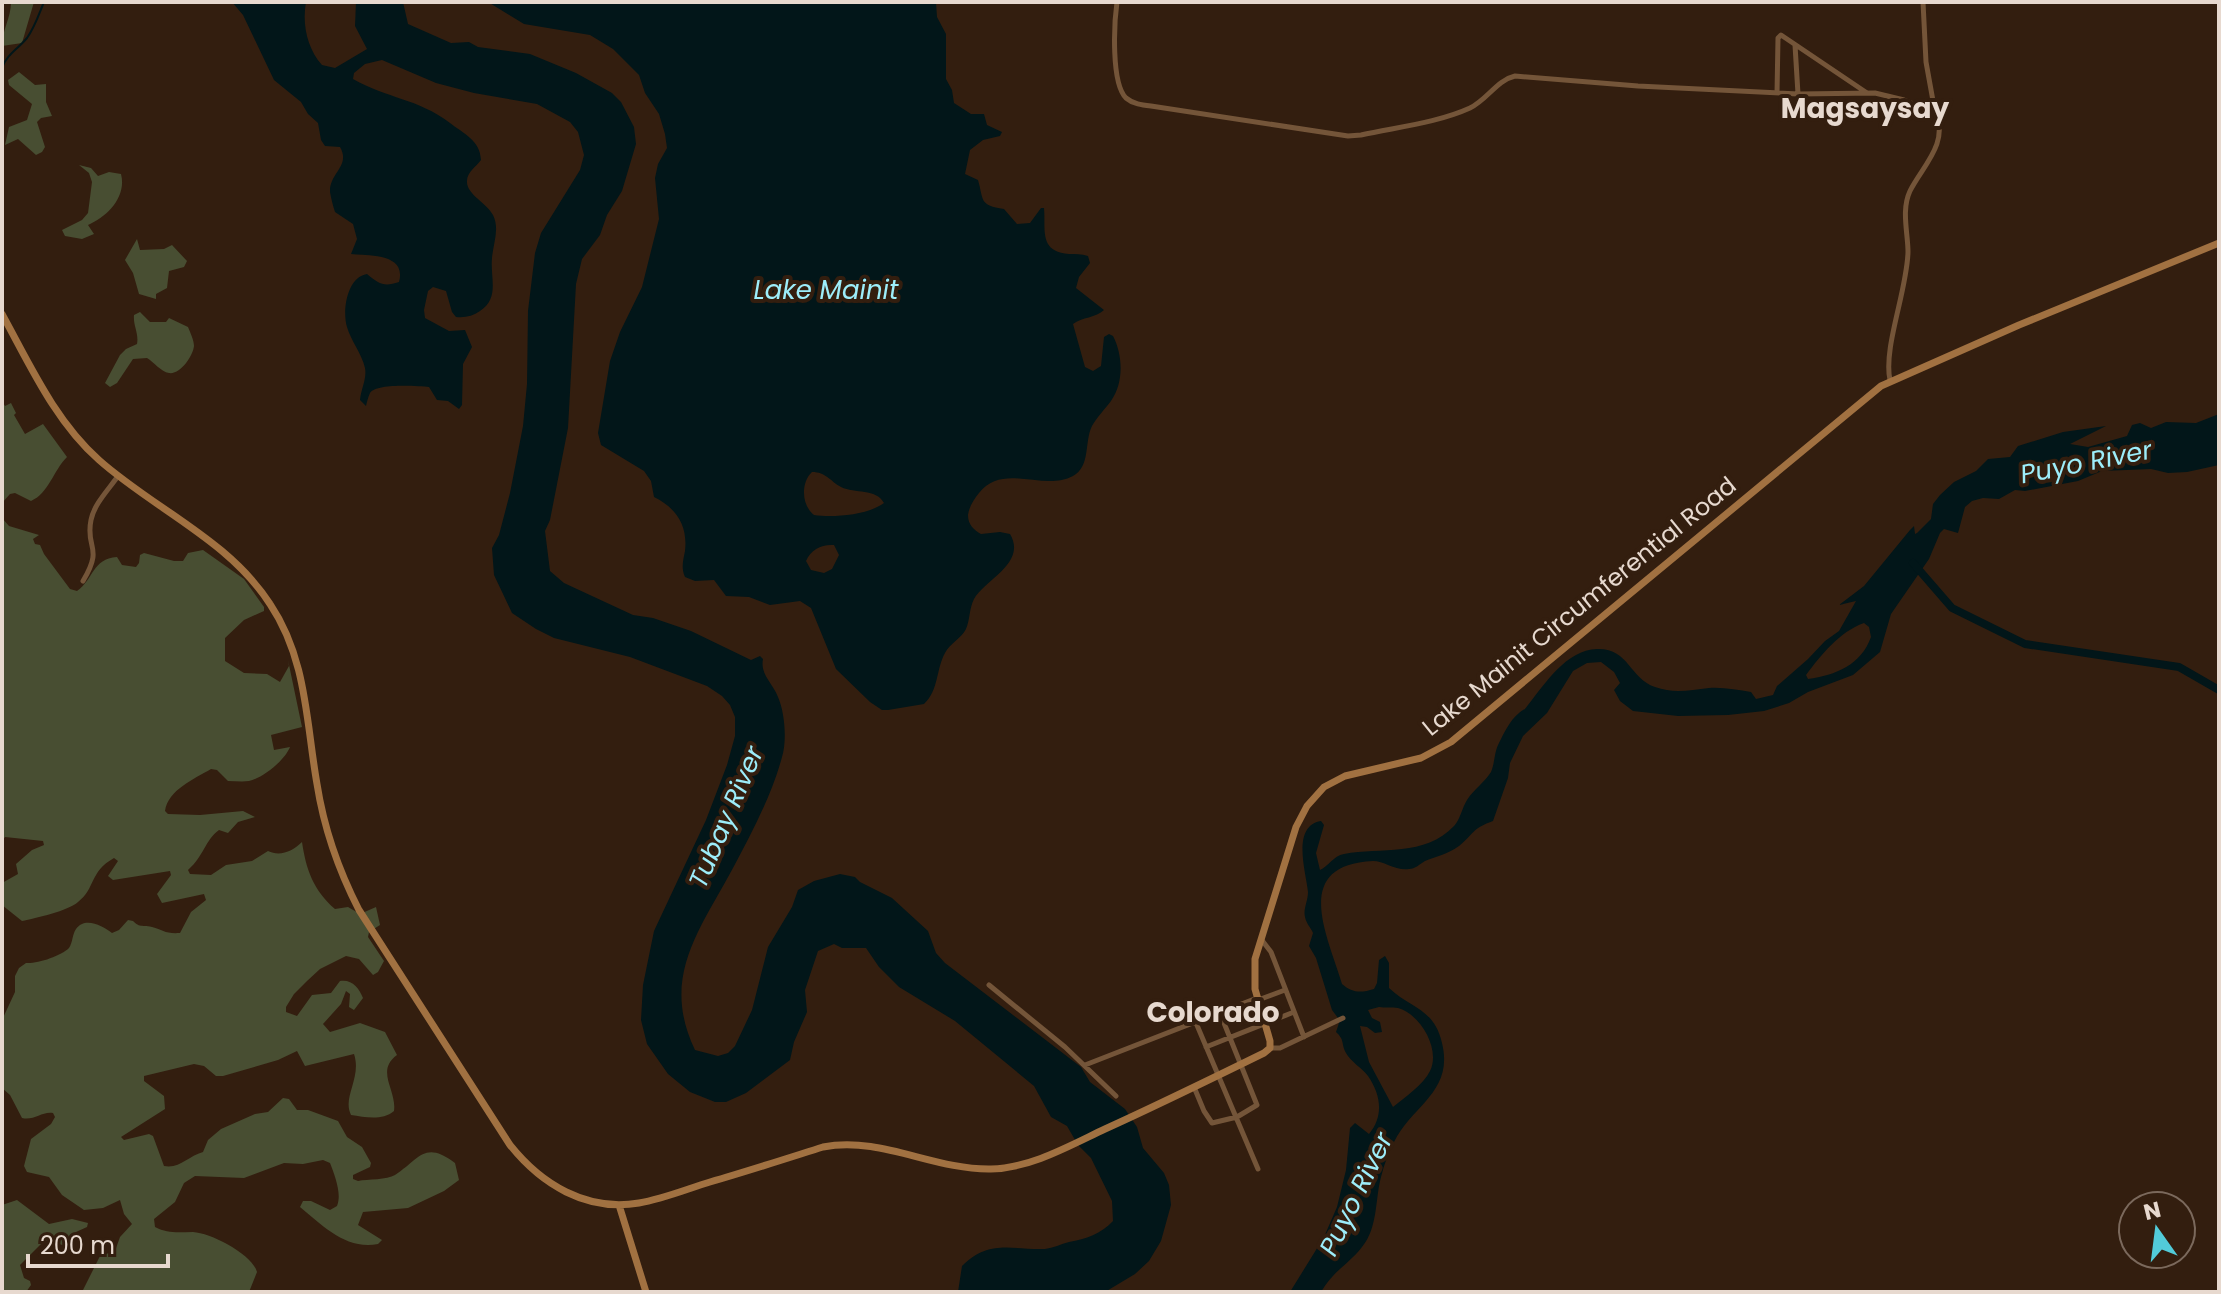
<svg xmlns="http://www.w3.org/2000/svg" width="2221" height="1294" font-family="Poppins,sans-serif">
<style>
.green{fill:#484e32}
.water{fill:#021619;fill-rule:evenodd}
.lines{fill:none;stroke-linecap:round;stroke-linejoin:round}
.stream{stroke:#021619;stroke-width:2}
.river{stroke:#021619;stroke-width:8}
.street{stroke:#745539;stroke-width:5}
.secondary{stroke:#a17141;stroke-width:7}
.labels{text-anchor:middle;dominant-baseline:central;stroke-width:8;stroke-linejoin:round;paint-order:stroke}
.street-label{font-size:24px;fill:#e7d9cf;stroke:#331e0f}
.water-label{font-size:26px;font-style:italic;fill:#9dedfa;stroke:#331e0f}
.quarter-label{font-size:28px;font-weight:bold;fill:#e7d9cf;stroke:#331e0f}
</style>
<rect width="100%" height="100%" fill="#331e0f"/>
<path class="green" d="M11 2H34L22 43 2 46C2 30 11 18 11 2Z
M19 72 35 85 46 84V102L52 116 41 118 37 122 45 147 42 152 36 155 18 139 5 145 9 127 27 120 32 104 9 85 8 80Z
M79 165 91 168 98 176 109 172 121 174C127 197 107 217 88 225L94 234 82 239 65 236 62 230 82 220 88 213 92 182 89 173Z
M137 239 140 250 164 249 172 245 187 261 184 267 169 271 167 288 156 294V299L139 294 133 273 125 260Z
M140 312 150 322H166L169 318 188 327C190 332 194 340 194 346 193 356 180 375 169 373 161 372 154 362 147 358L133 359 117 383 110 387 105 383 120 355 126 349 137 344C139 333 133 326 134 315Z
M2 401 5 406 11 403 16 413 14 415 25 434 43 424 67 457C53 471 49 493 31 501L15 493 10 494 2 503Z
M2 518 9 526 39 535 33 539 35 544 40 545 44 554 70 589 77 591C94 579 92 559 117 557L122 565 136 567 139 563 140 555 144 553 174 561H183L188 553 203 550 244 579 264 607V611L244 620 225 638V661L244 673 267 674 280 682 289 666 288 660 302 727 271 735 274 750 290 747C285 760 263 778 249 781 242 782 235 781 228 781L217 770 211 769C194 779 168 790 165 811L168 814 200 815 243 811 255 817 238 822 228 833 219 830C205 840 204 856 188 870L190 874 211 875 226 865 252 861 268 851C280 857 293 851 302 842 306 869 313 890 335 909L348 907 360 914 376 907 380 925 369 932 368 937 384 961 378 972 373 975 359 959 346 956 320 969 307 981 294 994 286 1007V1012L297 1016 312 995 331 993 340 981C352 979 359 988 363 998L354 1010 349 1007 350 994 346 991 341 1004 323 1024 330 1032 360 1023 385 1032 397 1055C375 1071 397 1090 394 1111 382 1121 365 1117 351 1115 342 1097 362 1078 354 1054L305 1066 297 1051 278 1060 223 1076H216L204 1066 194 1064 144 1076V1081L164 1096 165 1109 121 1137 124 1140 149 1134 153 1136 164 1166C180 1169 188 1156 203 1152L208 1140 221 1129 255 1114 268 1112 283 1098 289 1099 297 1110H308L338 1121 347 1137 362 1147 371 1163 370 1167 353 1175V1179L358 1181C368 1179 387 1180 395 1175 420 1159 424 1140 455 1163L459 1180 444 1191 408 1208 363 1212 358 1225 382 1240 378 1244C346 1250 323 1226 300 1207L303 1201H311L330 1210 337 1206C342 1194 335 1176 330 1163L323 1160 303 1164 284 1163 244 1178 195 1176 184 1183 175 1202 154 1219 155 1227C168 1234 179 1232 193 1232 211 1233 252 1254 257 1272L249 1292H82L100 1256 115 1251 120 1237 132 1224 124 1214 120 1200 103 1208 84 1210 62 1195 49 1177 27 1172 24 1166 31 1139 51 1124 55 1117 53 1113C42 1111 34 1121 22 1118L10 1095 2 1088V1020L15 992V976L19 968 26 963C37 964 61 956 69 948 73 942 72 935 76 929 85 916 103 926 112 933L119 930 128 920 133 921C141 929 143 924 152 927 163 930 165 934 180 933L191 912 206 900 204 894 162 903 157 894 171 875 170 871 113 880 108 876 118 861 114 858C89 872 96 888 78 902 68 911 36 918 22 921L2 905V883L18 874 16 864 32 850 44 845 43 841 5 837 2 841Z
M17 1200 49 1224 72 1219 88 1223 87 1227 76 1232 66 1246 45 1240 20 1265 24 1278 30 1281 31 1285 26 1292H2V1205Z"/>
<path class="water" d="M232 2H306C302 24 307 48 322 65L335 68 367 49 355 26 356 2H403L408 24 451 43 469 42 478 47 530 54 576 73 612 93 621 102 634 127 636 144 622 191 607 215 600 235 582 259 576 284 568 428 550 520 545 531 550 571 564 583 633 615 653 618 691 631 751 660 760 656 763 659C760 675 773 683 778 697 785 713 787 741 782 757 772 795 751 834 733 868 700 930 660 977 695 1050L718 1056 728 1053 735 1046 752 1010 768 947 792 907 798 890 814 881 840 874 855 877 860 882 892 898 928 931 936 953 945 963 1081 1067 1090 1082 1125 1109 1137 1127 1143 1148 1164 1173 1169 1185 1171 1205 1161 1241 1149 1261 1135 1274 1105 1292H958L962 1266C990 1239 1010 1250 1045 1249 1053 1248 1061 1244 1069 1242 1086 1239 1101 1234 1113 1221L1112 1201 1091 1158 1078 1145 1067 1126 1051 1117 1034 1086 955 1021 899 987 879 967 866 948H842L834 944 818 951 805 990 807 1012 794 1042 790 1060 746 1093 726 1102H715L690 1092 668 1074 647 1044 641 1020 643 985 654 931 706 820 727 765 735 736V717L730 705 722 696 707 686 630 657 554 638 536 629 512 613 494 575 492 548 499 535 510 493 523 426 527 384 528 311 535 253 541 233 580 170 584 155 578 132 570 122 537 104 474 93 436 83 382 60 365 64 354 73 353 79C388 99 417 98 450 123 464 134 480 140 481 160 476 167 467 172 467 181 466 194 487 203 493 215 500 229 493 244 492 258 490 278 500 298 480 311 473 316 465 318 456 317L452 312 446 291 433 287 428 291 424 310 425 318 449 331 465 330 472 347 463 364 462 405 459 409 448 401 437 400 429 387C418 386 376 383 370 393 368 397 367 402 366 406L360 400C361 389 367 379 365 368 362 354 351 341 347 327 342 311 347 277 367 274 379 284 384 287 399 282 407 253 369 256 351 254L357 239 353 224 335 212C333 206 331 198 330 192 329 173 351 166 340 147L325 146 321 140 318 123 308 114 301 102 274 80 243 15Z
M488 2H936L937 17 946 34V79L952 90 954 103 971 114H984L987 125 1002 132 1000 136 983 140 970 150 965 174 978 180C984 201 979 205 1004 209L1017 224 1030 223 1041 208H1044C1046 228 1038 252 1069 254 1076 254 1081 254 1088 256L1090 263 1079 277 1076 288 1104 310C1096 318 1082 317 1073 324L1085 367 1093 371 1101 366 1104 337 1109 334 1113 336C1123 355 1124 383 1111 401 1105 409 1097 417 1092 426 1084 442 1091 466 1073 476 1043 492 1003 462 979 493 974 499 969 507 968 515 968 525 974 530 981 534L1000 532 1010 534C1027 563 986 579 974 599 969 609 970 620 966 629 961 639 950 643 945 653 936 669 939 690 924 704L888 710H882L870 702 836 669 811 608 800 601 770 605 749 597 726 596 714 580 695 581 685 577C681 568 683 561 685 551 688 525 676 508 654 497L651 481 644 471 601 445 598 433 610 361 620 332 642 287 659 219 655 178 658 164 667 148 665 134 659 114 645 93 639 75 613 49 590 35 524 24ZM812 472C826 472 830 481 841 487 855 494 876 488 884 503 868 515 833 518 814 515 801 505 801 482 812 472ZM834 545 839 555 832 569 824 573 811 570 806 561C811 549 822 544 834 545Z
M2219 414V465L2187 472 2168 473 2151 469 2102 471 2078 481 2025 491 2015 490 1999 499 1983 498 1972 501 1965 507 1958 533 1944 529 1940 533 1929 559 1891 614 1880 652 1853 675 1808 692 1789 703 1764 711 1728 715 1678 716 1633 711 1620 701 1614 690 1620 683 1614 672 1601 662 1587 663 1573 671 1547 713 1523 736 1510 763 1508 778 1493 821C1471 829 1475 833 1459 846 1448 854 1437 856 1425 861 1420 864 1415 869 1409 869 1396 871 1384 861 1373 861 1290 865 1328 936 1342 984 1352 993 1361 993 1374 989L1377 983 1379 960 1385 956 1389 963V988C1411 1009 1434 1008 1442 1043 1454 1092 1412 1105 1394 1142 1388 1153 1384 1165 1381 1177 1375 1199 1378 1228 1362 1247 1348 1265 1335 1269 1321 1292H1290L1324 1237 1337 1207 1346 1170 1350 1128 1355 1123 1369 1134C1384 1116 1381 1095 1368 1076 1362 1068 1351 1062 1346 1053 1341 1044 1345 1040 1336 1032L1339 1023 1338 1018 1332 1010 1316 958 1309 946 1313 933C1311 928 1306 923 1305 917 1303 909 1308 901 1308 892 1306 872 1291 826 1321 821L1324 825 1316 853 1320 870C1329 866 1333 856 1344 854 1381 847 1425 857 1454 826 1460 820 1462 808 1467 800 1474 789 1485 782 1491 772 1495 763 1494 752 1499 743 1504 733 1510 720 1519 713 1526 707 1523 712 1528 705 1545 684 1566 650 1597 649 1629 648 1629 678 1655 687 1674 694 1690 690 1709 688 1723 687 1738 690 1751 692L1756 699 1773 695 1777 686 1808 659 1825 641 1839 631 1856 601 1839 605 1864 586 1910 530 1914 526 1915 534 1917 533 1931 519 1933 504 1940 495 1954 482 1976 471 1988 459 2010 457 2018 446 2063 432 2106 426 2070 444 2088 447 2127 436 2132 425 2140 423 2151 428 2166 422 2196 423ZM1864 623 1869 627 1871 637C1861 665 1836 675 1808 679L1806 675C1821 655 1839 632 1864 623ZM1379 1007C1385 1008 1392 1007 1398 1008 1420 1014 1441 1049 1430 1071 1423 1085 1405 1097 1393 1107L1369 1062 1360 1026 1367 1027 1375 1033 1382 1032 1380 1022 1372 1018 1368 1010Z"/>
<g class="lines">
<path class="stream" d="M2 68C7 54 18 49 27 38 35 27 39 14 44 2"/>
<path class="river" d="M1913 563 1952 608 2025 644 2179 667 2219 690"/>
<path class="street" d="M1117 2C1114 23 1111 83 1126 98 1133 104 1142 105 1151 106L1348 136 1361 135C1397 127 1437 123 1470 108 1487 100 1497 80 1515 76L1638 86 1798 94 1875 93 1904 100 1935 113C1950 142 1922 167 1910 191 1901 210 1908 233 1908 252 1907 291 1883 348 1890 380
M1923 2 1926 62 1935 112
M1795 45 1798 94
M1777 93 1778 38 1781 35 1867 93
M83 581C104 546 85 549 91 520 94 504 109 489 118 476
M1261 939 1271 952 1304 1037
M989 985 1065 1047 1116 1096
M1258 1000 1285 990
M1188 1004 1258 1169
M1206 1047 1294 1012
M1270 1048H1280L1343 1018
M1085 1065 1257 998
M1194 1087 1204 1111 1212 1123 1237 1117 1257 1105 1220 1013"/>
<path class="secondary" d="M2 314C30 365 55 421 99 460 154 509 229 540 270 604 307 659 306 722 317 784 324 829 339 871 359 910L510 1145C541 1184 586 1212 639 1203 663 1199 687 1189 710 1182 748 1171 785 1159 823 1147 881 1136 933 1170 991 1169 1031 1168 1069 1146 1105 1129 1158 1105 1211 1079 1264 1053L1270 1048V1041L1255 989V959L1296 827 1307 806 1324 787 1345 776 1421 758 1451 742 1881 386 2019 325 2219 243
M619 1205 646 1292"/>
</g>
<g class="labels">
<g class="street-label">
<text transform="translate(1579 606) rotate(-39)">Lake Mainit Circumferential Road</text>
</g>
<g class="water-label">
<text x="826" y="290">Lake Mainit</text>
<text transform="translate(2086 462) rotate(-11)">Puyo River</text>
<text transform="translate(726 817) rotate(-67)">Tubay River</text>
<text transform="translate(1356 1194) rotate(-64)">Puyo River</text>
</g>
<g class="quarter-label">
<text x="1865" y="108">Magsaysay</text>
<text x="1213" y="1012">Colorado</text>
</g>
</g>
<rect width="2221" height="1294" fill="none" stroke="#e7d9cf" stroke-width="8"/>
<g transform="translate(2157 1230) rotate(346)"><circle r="38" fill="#331e0f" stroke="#7b695c" stroke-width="2"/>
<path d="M0-6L14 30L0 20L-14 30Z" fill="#52cbd9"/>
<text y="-12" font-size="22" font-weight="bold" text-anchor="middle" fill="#e7d9cf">N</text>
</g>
<path d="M28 1254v12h140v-12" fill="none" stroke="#e7d9cf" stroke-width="4"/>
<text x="40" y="1254" font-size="24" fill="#e7d9cf" stroke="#331e0f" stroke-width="6" paint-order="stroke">200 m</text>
</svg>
